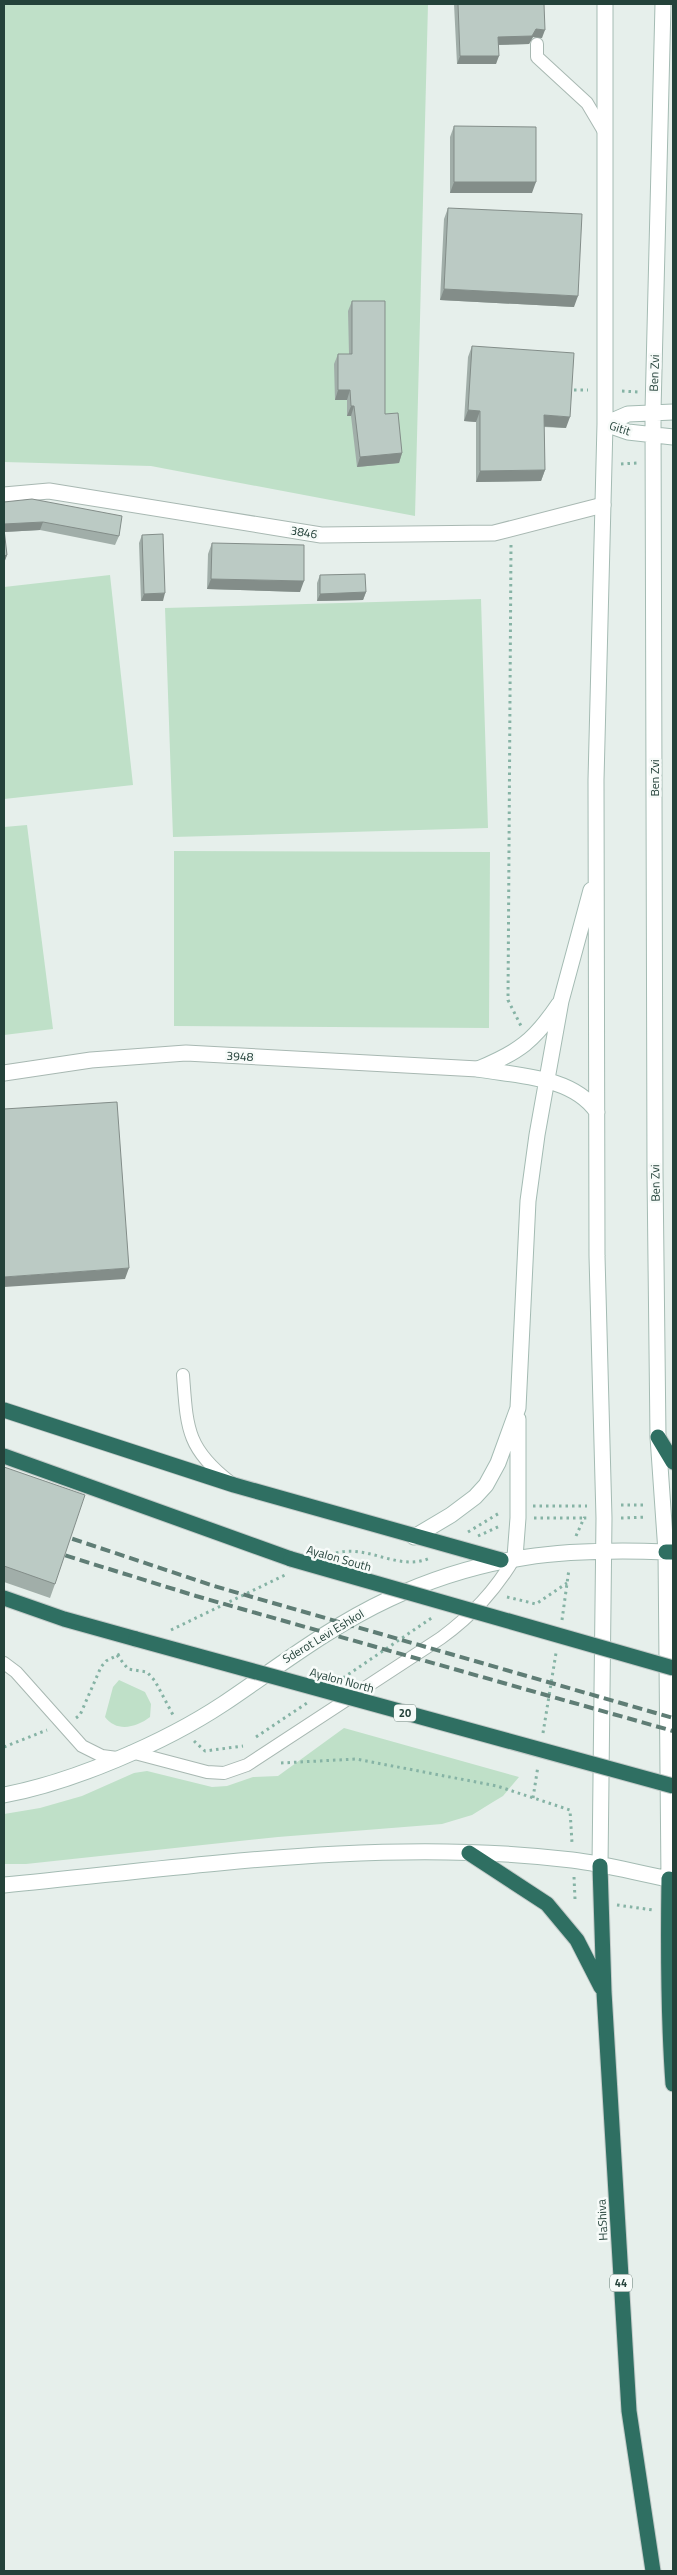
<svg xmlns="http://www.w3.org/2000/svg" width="677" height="2575" font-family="'Titillium Web',sans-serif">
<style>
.green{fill:#bfe0c8}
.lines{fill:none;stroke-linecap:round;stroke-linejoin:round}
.lane-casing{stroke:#a8b8b2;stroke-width:14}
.street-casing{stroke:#a8b8b2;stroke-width:17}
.secondary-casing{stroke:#a4bbb3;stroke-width:17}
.highway-casing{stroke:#c2cac8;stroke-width:17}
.path{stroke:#86b3a5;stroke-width:3;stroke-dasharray:2.5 4;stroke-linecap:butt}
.lane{stroke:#fff;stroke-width:12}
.street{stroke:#fff;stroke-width:15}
.secondary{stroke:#fff;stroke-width:15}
.highway{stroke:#2f6f62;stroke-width:15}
.rail{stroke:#5f7d75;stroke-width:4;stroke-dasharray:10 5;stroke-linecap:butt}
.highway-bridge-casing{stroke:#c2cac8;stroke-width:17;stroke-linecap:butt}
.highway-bridge{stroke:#2f6f62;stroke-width:15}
.wall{fill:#a1aea9}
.shaded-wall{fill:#838d89}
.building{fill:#bbcac4;stroke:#838d89}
.labels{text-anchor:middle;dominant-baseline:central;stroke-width:5;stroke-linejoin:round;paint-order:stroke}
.shield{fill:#f7fbf9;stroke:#637a73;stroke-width:1}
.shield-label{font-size:11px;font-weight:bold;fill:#24423a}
.street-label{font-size:12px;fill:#24423a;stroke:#f7fbf9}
</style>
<rect width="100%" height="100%" fill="#e6efeb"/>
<path class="green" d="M4 4H428L415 516 151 466 4 462Z
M110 575 133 785 4 799V587Z
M481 599 488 828 173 837 165 608Z
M27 825 53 1029 4 1035V827Z
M174 851 490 852 489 1028 174 1026Z
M119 1680 145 1692 151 1704 150 1717C137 1727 117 1733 105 1717L113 1687Z
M344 1728 519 1777 503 1796 493 1802 472 1815 442 1824 278 1837 26 1864H4V1814L40 1808 82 1796 134 1773 147 1771 212 1787 227 1786 253 1777 278 1776Z"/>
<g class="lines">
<g class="lane-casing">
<path id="lane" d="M537 44V57L587 103 603 130
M183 1375C187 1427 186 1448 230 1482
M4 1663 16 1672 82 1746 102 1756 117 1758
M131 1752 207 1772 224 1773 247 1765 441 1638C472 1615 495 1591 515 1557"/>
</g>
<g class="street-casing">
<path id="street" d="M4 495 49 491 321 535 494 533 603 505
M4 1073 91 1060 186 1053 478 1069"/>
</g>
<g class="secondary-casing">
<path id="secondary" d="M605 424 628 414 673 412
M605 424 628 432 673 437
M478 1069C517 1076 573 1076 597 1112
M478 1069C519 1052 534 1041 559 1004
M414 1537 451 1515 475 1497 486 1485 498 1463 518 1408 528 1201 537 1135 561 1001 591 890
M515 1557 518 1518V1419
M4 1795C73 1782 164 1743 223 1704 278 1667 329 1627 389 1599 483 1555 564 1548 666 1552
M600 1866 604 1518 597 1256 596 780 605 424V4
M4 1885C191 1867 384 1837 572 1860 605 1864 637 1873 669 1879L666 1552 658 1437 655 1173 653 411 663 4"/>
</g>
<g class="highway-casing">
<path id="highway" d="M4 1410 234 1485 501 1560
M658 1437 673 1462
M4 1456 291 1559
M666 1552H673
M4 1598 64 1619 136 1639
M469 1853 547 1904 577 1940 601 1987
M600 1866 604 1992 629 2411 653 2571
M673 1880 669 1879C668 1947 668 2016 673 2084"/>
</g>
<path class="path" d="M574 390H588
M622 391 638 392
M621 464 638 463
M511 545 508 1000 521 1026
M621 1505H647
M533 1506H587
M534 1518H584
M621 1518 647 1517
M468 1532 501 1512
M478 1536 500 1526
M576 1536 584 1518H587
M336 1553C368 1544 399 1572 430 1558
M507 1597 536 1604 567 1583
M562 1620 569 1569
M171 1630 285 1575
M117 1655 128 1669 147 1672 155 1681 173 1715
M343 1678 433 1617
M76 1718 80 1715 101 1667 106 1661 122 1653
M543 1733 556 1653
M256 1737 307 1703
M194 1741 205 1751 243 1746
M4 1747 47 1730
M281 1763 356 1759 497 1786 570 1810 572 1843
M533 1798 538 1766
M574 1877 575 1899
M617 1905 653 1910"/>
<use href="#lane" class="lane"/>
<use href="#street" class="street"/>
<use href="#secondary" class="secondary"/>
<use href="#highway" class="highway"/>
<path class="rail" d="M58 1534 214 1586 673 1718
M51 1551 196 1596 673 1731"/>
<g class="highway-bridge-casing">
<path id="highway-bridge" d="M291 1559 673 1668
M136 1639 673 1786"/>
</g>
<use href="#highway-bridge" class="highway-bridge"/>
</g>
<path class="wall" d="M454 4H536L542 38 533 37 529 44 499 45 496 64H457Z
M454 126 532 193H450V137Z
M448 208 574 307 440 300 444 219Z
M352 301 385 414 402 453 399 463 357 467 351 416H347V400H335L334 364 338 354H349L348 311Z
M472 346 566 428 544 427 545 470 541 481 476 482V422L464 421 468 357Z
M4 502 119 536 115 545 40 530 4 532 7 555 4 563Z
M142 535 163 601H141L139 543Z
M212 543 300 592 207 589 208 554Z
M320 575 366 592 363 600 317 601V583Z
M4 1467 55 1584 50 1598 4 1582Z"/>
<path class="shaded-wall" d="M536 29 545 30 542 38 533 37 529 44 495 45 498 37Z
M460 56H499L496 64H457Z
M454 182H536L532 193H450Z
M444 289 578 296 574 307 440 300Z
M338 390H350L347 400H335Z
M351 406H354L351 416H347Z
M468 410 480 411 476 422 464 421Z
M544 415 570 417 566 428 540 426Z
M402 453 399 463 357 467 360 457Z
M545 470 541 481 476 482 480 471Z
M43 522 40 530 4 532V524Z
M7 555 4 563V556Z
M211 579 304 581 300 592 207 589Z
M366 592 363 600 317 601 320 594Z
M165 593 163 601H141L144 594Z
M129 1268 125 1279 4 1287V1277Z"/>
<path class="building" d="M458 4H544L545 30 536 29 532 36 498 37 499 56H460Z
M454 126 536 127V182H454Z
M448 208 582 214 578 296 444 289Z
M352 301H385V414L398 413 402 453 360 457 354 406H351L350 390H338V354H352Z
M472 346 574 353 570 417 544 415 545 470 480 471V411L468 410Z
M32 499 122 516 119 536 43 522 4 524V502Z
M4 529 7 555 4 556Z
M163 534 165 593 144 594 142 535Z
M212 543 304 545V581L211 579Z
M365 574 366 592 320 594V575Z
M117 1102 129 1268 4 1277V1109Z
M4 1467 85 1495 55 1584 4 1566Z"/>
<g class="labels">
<g class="shield">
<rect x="394" y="1704.5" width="22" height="17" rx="4"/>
<rect x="610" y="2274.5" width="22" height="17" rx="4"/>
</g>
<g class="shield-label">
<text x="405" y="1713">20</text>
<text x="621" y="2283">44</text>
</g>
<g class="street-label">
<text transform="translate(654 373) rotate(-88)">Ben Zvi</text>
<text transform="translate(620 428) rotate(18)">Gitit</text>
<text transform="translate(304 532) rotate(9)">3846</text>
<text transform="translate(654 778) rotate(-90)">Ben Zvi</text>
<text transform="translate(240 1056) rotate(3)">3948</text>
<text transform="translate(655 1183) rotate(-91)">Ben Zvi</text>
<text transform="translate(339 1558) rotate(16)">Ayalon South</text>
<text transform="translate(323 1636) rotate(-31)">Sderot Levi Eshkol</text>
<text transform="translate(342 1680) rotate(15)">Ayalon North</text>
<text transform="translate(602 2220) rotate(-93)">HaShiva</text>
</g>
</g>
<rect width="677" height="2575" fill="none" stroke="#24423a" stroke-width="10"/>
</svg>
